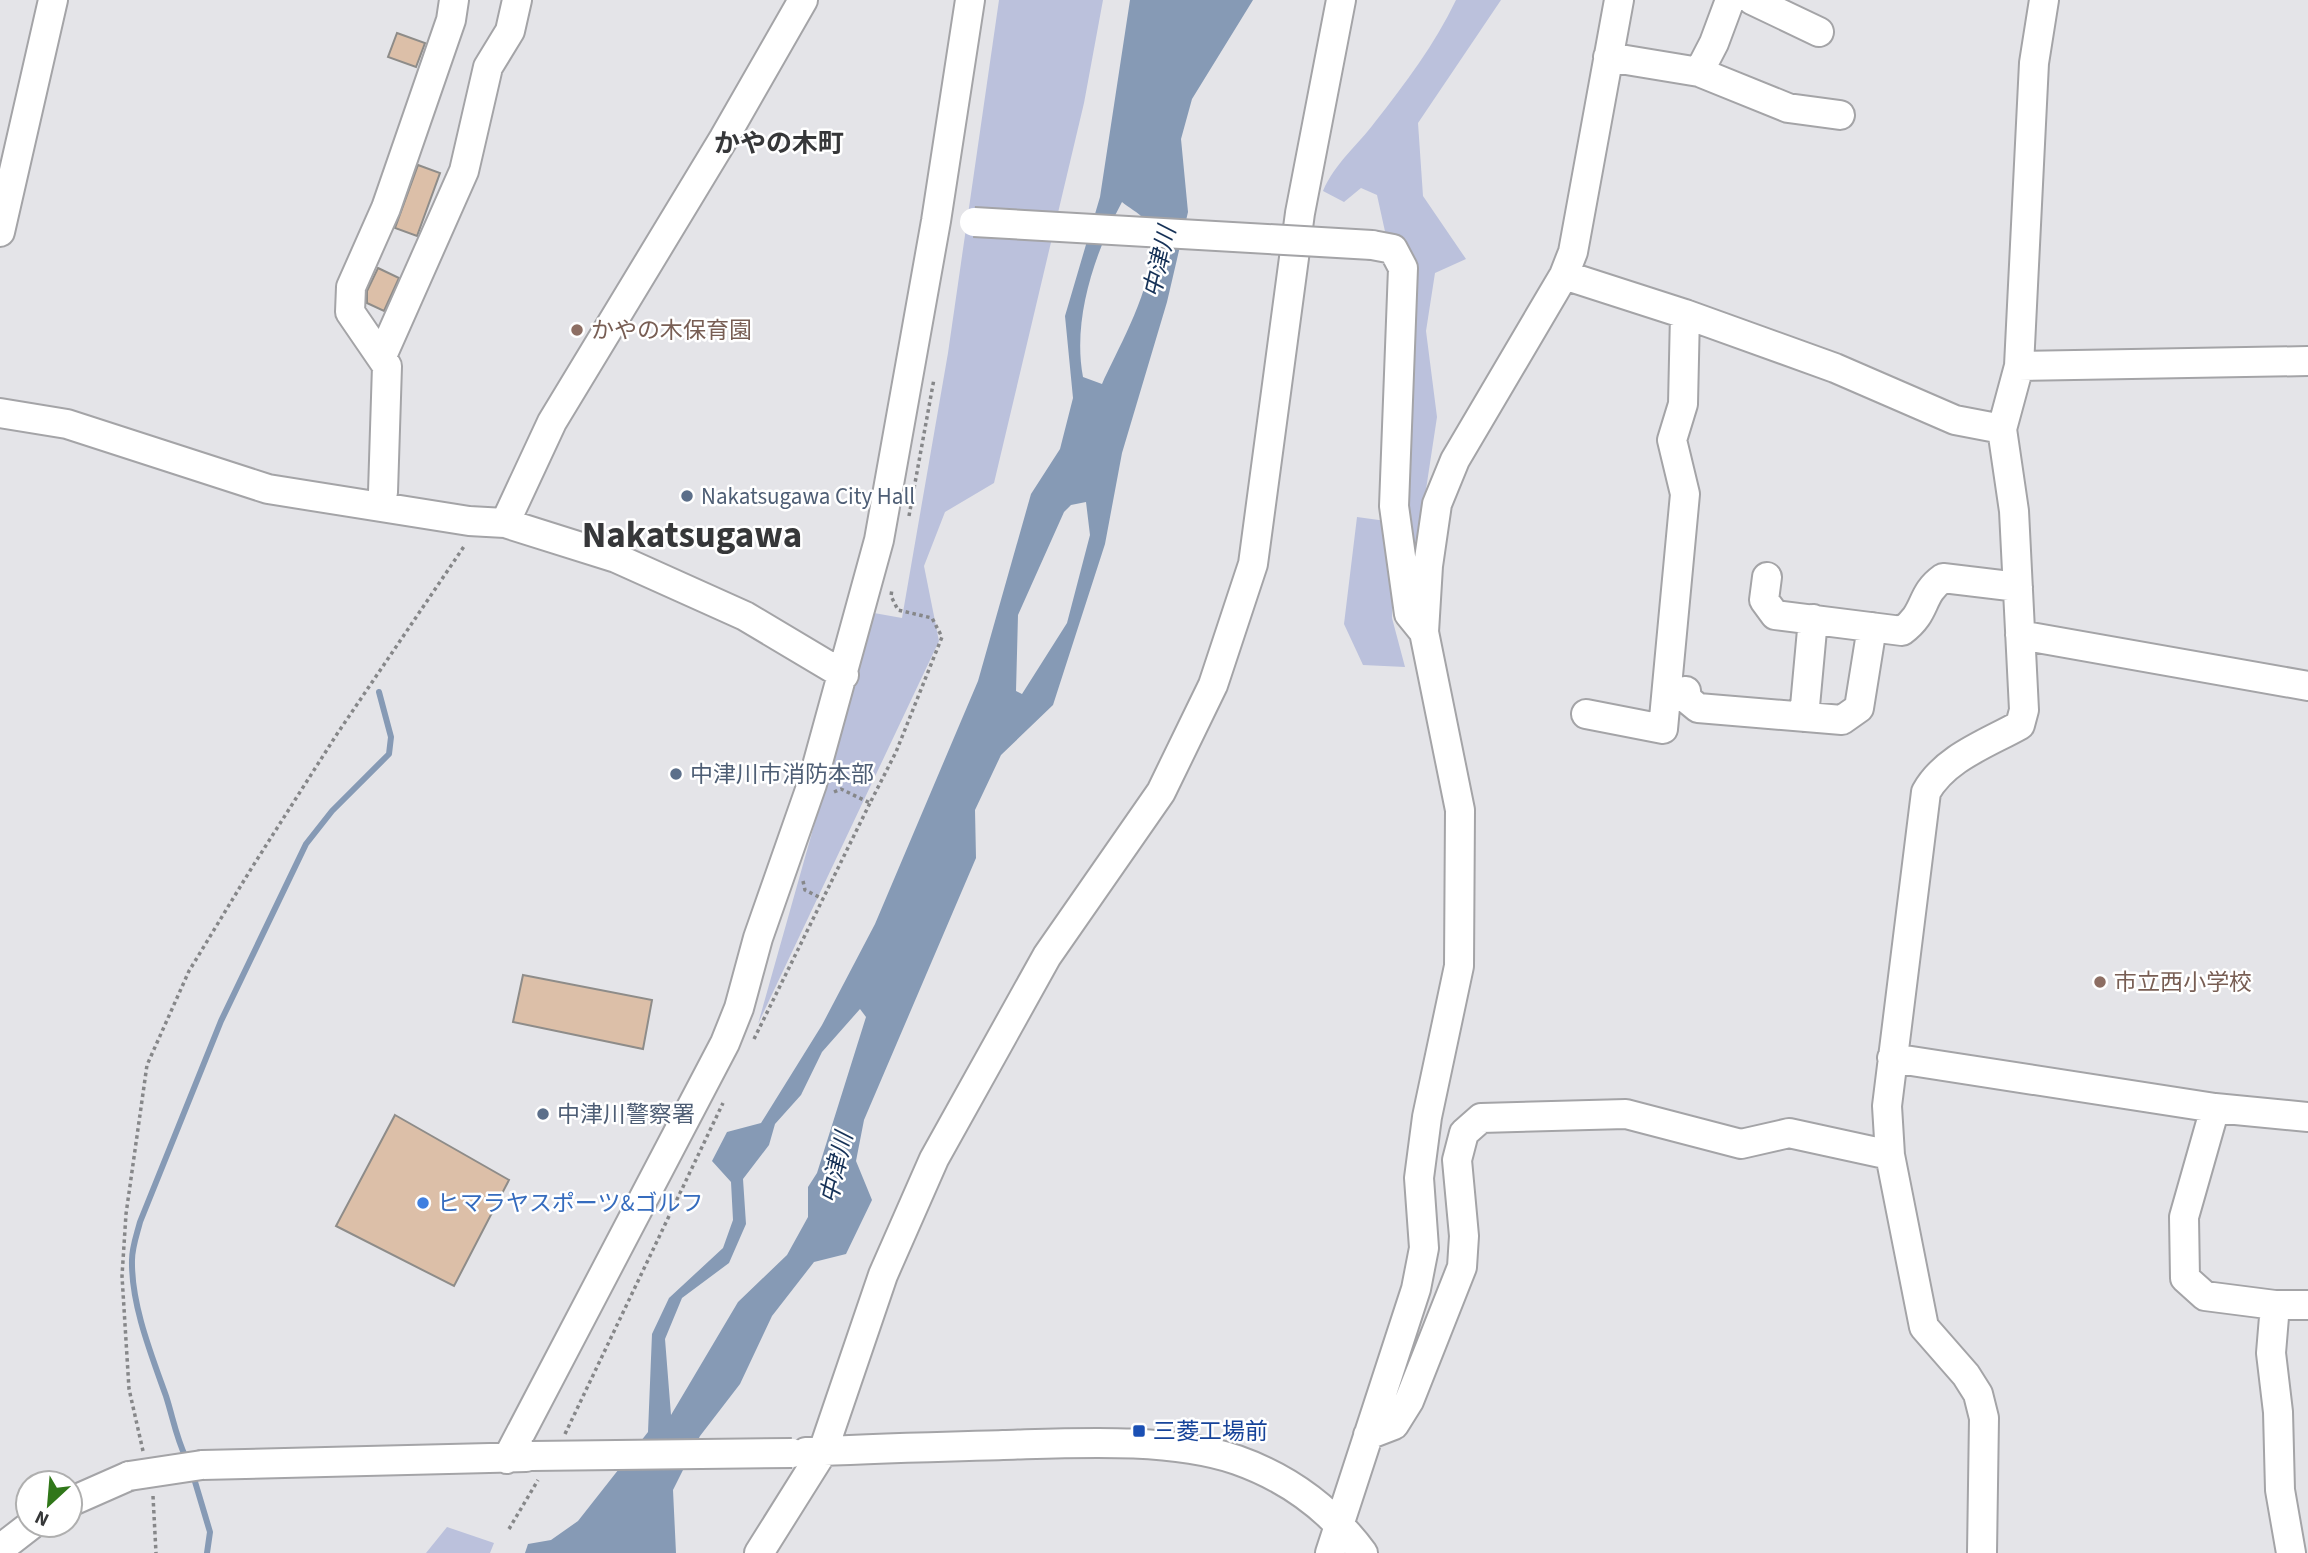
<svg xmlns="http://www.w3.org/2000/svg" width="2308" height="1553" font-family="'Source Sans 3','Noto Sans JP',sans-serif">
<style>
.green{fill:#bbc1dc}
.water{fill:#869ab5;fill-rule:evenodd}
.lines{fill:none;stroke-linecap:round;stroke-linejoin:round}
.stream{stroke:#869ab5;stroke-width:6}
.building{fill:#dcbfa8;stroke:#8e8c89;stroke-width:2}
.minor-casing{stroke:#a4a4a7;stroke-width:32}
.path{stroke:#868789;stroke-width:3.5;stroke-dasharray:3.5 3.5;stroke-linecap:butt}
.minor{stroke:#fff;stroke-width:28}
.minor-bridge-casing{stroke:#a4a4a7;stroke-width:32;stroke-linecap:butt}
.minor-bridge{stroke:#fff;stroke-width:28}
.education-dot{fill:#8d6e63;stroke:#fff;stroke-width:2.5}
.service-dot{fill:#5c6f8a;stroke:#fff;stroke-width:2.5}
.shop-dot{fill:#3f7fe0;stroke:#fff;stroke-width:2.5}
.transit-dot{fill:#1a4fb4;stroke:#fff;stroke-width:2.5}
.labels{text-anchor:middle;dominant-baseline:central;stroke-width:5;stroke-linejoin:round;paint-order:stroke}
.education-label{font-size:23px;fill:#785e54;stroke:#fff;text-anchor:start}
.service-label{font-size:23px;fill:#4e5e75;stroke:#fff;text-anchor:start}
.shop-label{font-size:23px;fill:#366cbe;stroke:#fff;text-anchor:start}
.transit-label{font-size:23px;fill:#164399;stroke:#fff;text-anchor:start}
.water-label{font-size:24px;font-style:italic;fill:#153157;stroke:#fff}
.quarter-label{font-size:26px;font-weight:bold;fill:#363739;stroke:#fff}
.town-label{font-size:37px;font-weight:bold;fill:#363739;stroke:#fff}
</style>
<rect width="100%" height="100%" fill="#e4e4e8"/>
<path class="green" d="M999 0H1103L1084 103 994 483 945 512 924 566 939 641 758 1024 874 613 902 618 948 353Z
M1456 0H1501L1418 123 1423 196 1466 259 1435 273 1426 331 1437 417 1418 542 1393 555 1392 618 1405 667 1363 665 1344 624 1357 517 1386 521 1408 264 1386 236 1377 195 1361 188 1344 202 1323 191C1335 163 1357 146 1375 122 1405 84 1435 44 1456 0Z
M447 1527 494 1543 490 1553H426Z"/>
<path class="water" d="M1130 0H1253L1192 99 1181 139 1188 212 1167 302 1122 453 1105 544 1053 705 1001 755 975 810 976 858 864 1120 856 1161 872 1200 846 1254 814 1262 772 1316 740 1384 700 1436 673 1490 676 1553H525L528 1544 551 1540 578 1521 648 1432 652 1334 669 1298 723 1248 733 1220 731 1182 712 1161 727 1132 761 1123 822 1025 875 924 978 681 1031 494 1060 449 1073 398 1065 316 1100 197ZM1122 202C1128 207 1139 213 1144 219 1171 259 1119 345 1102 384L1083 377C1072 319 1095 252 1122 202ZM1086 502 1090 535 1067 623 1022 694 1016 691 1018 615 1064 512 1071 505ZM860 1009 866 1017 817 1173 808 1187V1217L787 1255 738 1302 671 1415 665 1339 682 1298 729 1263 746 1224 743 1179 769 1145 775 1124 801 1095 822 1052Z"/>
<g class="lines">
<path class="stream" d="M186 1458C176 1437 173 1418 166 1396 151 1354 131 1304 132 1260 132 1247 137 1234 140 1222L221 1021 306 844 332 811 389 754 391 737 379 692
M193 1475 210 1532 207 1553"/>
</g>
<path class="building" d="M397 33 425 43 416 67 388 57Z
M418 165 440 173 417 236 395 228Z
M378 268 399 278 384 311 367 303V291Z
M523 975 652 1000 643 1049 513 1022Z
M395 1115 509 1180 454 1286 336 1226Z"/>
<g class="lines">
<g class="minor-casing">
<path id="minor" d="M1752 0 1819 32
M1608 57 1699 72 1788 108 1840 115
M1699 72 1714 43 1730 0
M0 232 53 0
M1372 245 1393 249 1403 268 1394 506 1409 614 1422 630
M1564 275 1685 314 1835 368 1955 420 2002 429
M382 356 464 171 488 67 510 31 517 0
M2019 366 2308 361
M0 413 67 424 268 489 469 521 505 523 616 558 745 616 844 675
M383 492 387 366 350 312 351 287 386 208 451 20 454 0
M505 523 552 422 724 138 803 0
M1767 577 1764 600 1775 615 1902 631C1928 612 1919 595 1943 578L2018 587
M2020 635 2308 686
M1686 691 1687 699 1698 708 1842 720 1859 708 1872 627
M1586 714 1663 729 1685 494 1672 440 1683 404 1685 314
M1804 717 1813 619
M1892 1058 2215 1108 2184 1217 2185 1278 2205 1296 2275 1305 2271 1353 2278 1412 2280 1490 2291 1553
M2215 1108 2308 1117
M2275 1305H2308
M1368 1435 1394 1425 1409 1401 1462 1267 1464 1236 1457 1160 1464 1133 1481 1118 1626 1114 1741 1144 1789 1133 1890 1155
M806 1452C872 1448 938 1447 1003 1445 1074 1443 1169 1437 1237 1460 1288 1478 1331 1510 1363 1553
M507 1459 725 1043 739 1008 758 938 812 784 879 540 936 221 970 0
M202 1465 526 1457
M70 1502 129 1476
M0 1549 31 1525
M759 1553 823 1451 883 1275 934 1159 1047 956 1161 792 1213 685 1253 564 1300 213 1341 0
M1330 1553 1416 1289 1424 1248 1419 1178 1427 1117 1459 966 1460 810 1424 632 1428 566 1437 504 1455 460 1564 275 1573 252 1619 0
M1982 1553 1984 1418 1978 1394 1966 1375 1924 1327 1890 1155 1887 1106 1926 792C1945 758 1986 744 2020 725L2024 710 2014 511 2002 429 2019 366 2034 63 2044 0"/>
</g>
<path class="path" d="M909 516 934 379
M834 792 841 789 870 803 896 752 942 637 932 618 898 610 891 596 892 589
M803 881 805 890 823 899
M754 1039 870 803
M565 1434 723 1103
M143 1451 129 1389 122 1276 126 1214 147 1065 189 971 251 869 337 734 465 545
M153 1496 156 1553
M509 1529 538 1480"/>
<use href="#minor" class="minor"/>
<g class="minor-bridge-casing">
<path id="minor-bridge" d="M974 222 1372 245
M532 1456 792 1453
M129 1476 202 1465"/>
</g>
<use href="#minor-bridge" class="minor-bridge"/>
</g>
<g class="education-dot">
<circle cx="577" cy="330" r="7"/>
<circle cx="2100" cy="982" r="7"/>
</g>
<g class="service-dot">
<circle cx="687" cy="496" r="7"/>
<circle cx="676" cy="774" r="7"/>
<circle cx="543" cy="1114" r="7"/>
</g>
<circle class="shop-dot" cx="423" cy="1203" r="7"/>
<rect class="transit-dot" x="1132" y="1424" width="14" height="14" rx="3.5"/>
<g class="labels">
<g class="education-label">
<text x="591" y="330">かやの木保育園</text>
<text x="2114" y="982">市立西小学校</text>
</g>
<g class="service-label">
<text x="701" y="496">Nakatsugawa City Hall</text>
<text x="690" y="774">中津川市消防本部</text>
<text x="557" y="1114">中津川警察署</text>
</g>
<g class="shop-label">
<text x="437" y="1203">ヒマラヤスポーツ&amp;ゴルフ</text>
</g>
<g class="transit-label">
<text x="1153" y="1431">三菱工場前</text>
</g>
<g class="water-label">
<text transform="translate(1160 262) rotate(-77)">中津川</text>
<text transform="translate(837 1168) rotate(-77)">中津川</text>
</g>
<g class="quarter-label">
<text x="779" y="143">かやの木町</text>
</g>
<g class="town-label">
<text x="692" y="535">Nakatsugawa</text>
</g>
</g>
<g transform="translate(49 1504) rotate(206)"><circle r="33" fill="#ffffff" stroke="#afafaf" stroke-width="2"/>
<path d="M0-5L12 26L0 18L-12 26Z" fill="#307719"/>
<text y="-10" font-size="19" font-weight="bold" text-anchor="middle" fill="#363738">N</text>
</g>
</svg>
